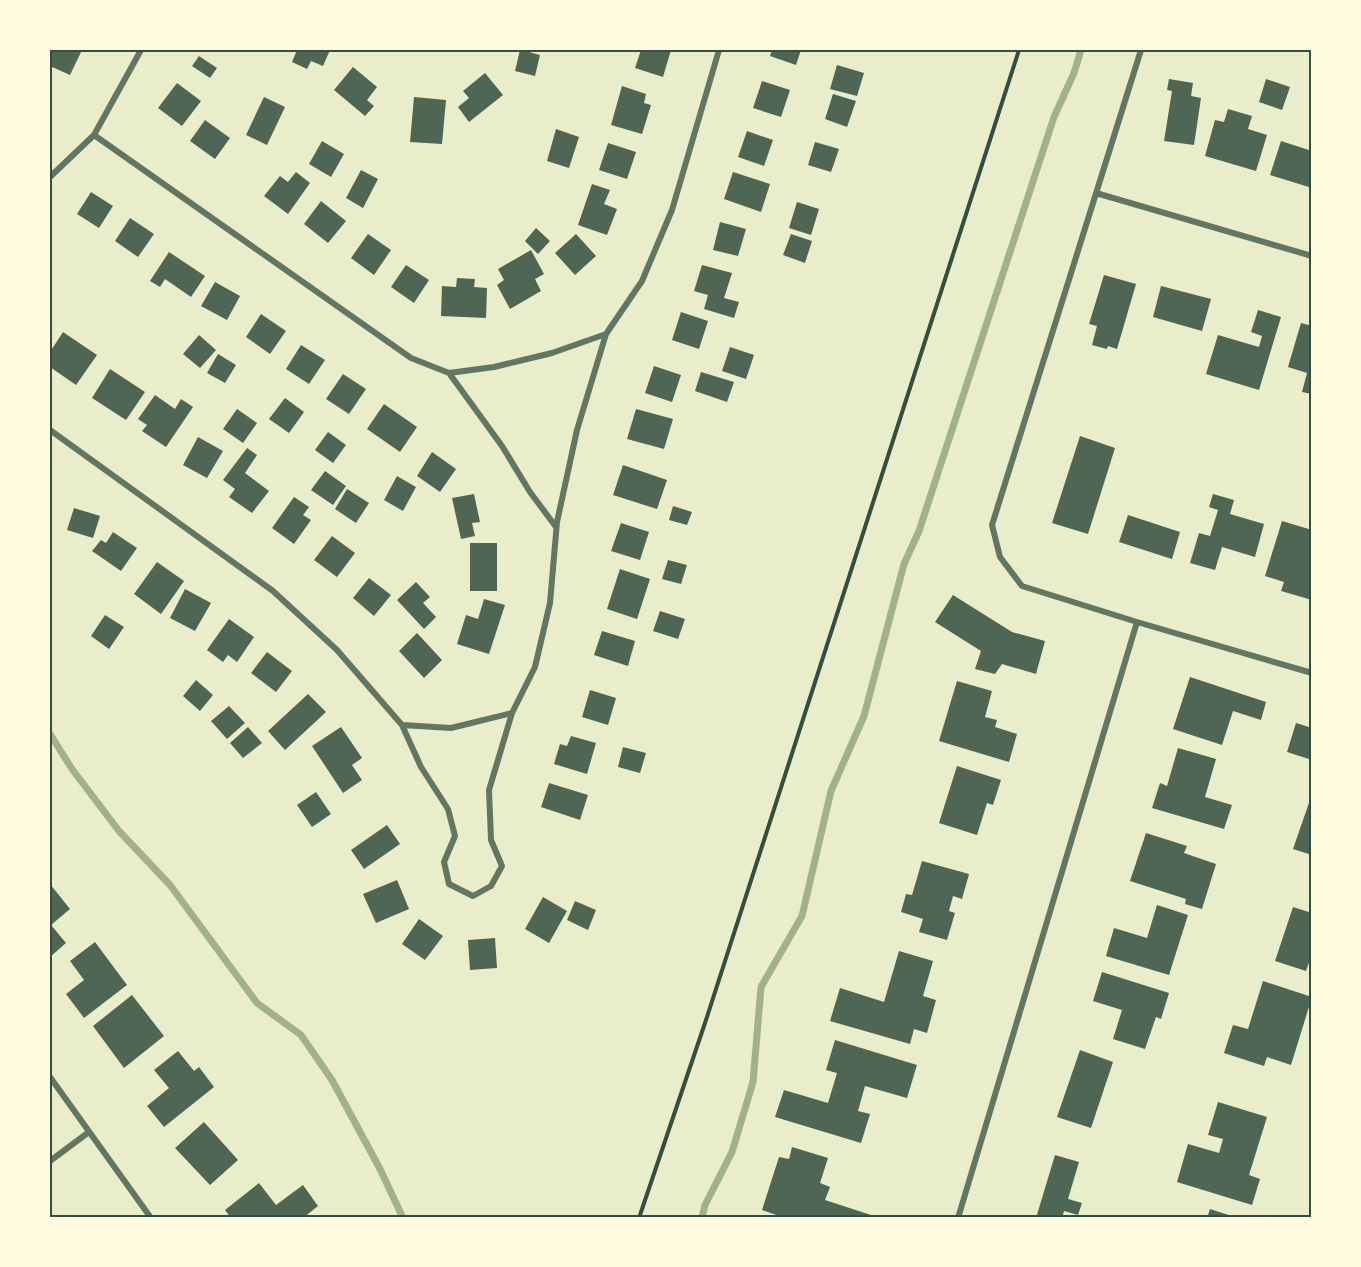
<svg xmlns="http://www.w3.org/2000/svg" width="1361" height="1267" font-family="Cabin,sans-serif">
<style>
.lines{fill:none;stroke-linecap:round;stroke-linejoin:round}
.stream{stroke:#a3b18a;stroke-width:7}
.building{fill:#4f6655}
.path{stroke:#344e41;stroke-width:4}
.minor{stroke:#617663;stroke-width:6}
.neatline{fill:none;stroke:#344e41;stroke-width:2}
</style>
<rect width="100%" height="100%" fill="#e9edc9"/>
<g class="lines">
<path class="stream" d="M50 734 72 769 119 831 170 885 257 1003 301 1035 332 1080 380 1169 403 1218
M702 1218 705 1205 732 1152 753 1082 761 987 802 916 831 791 864 716 904 564 919 531 1054 117 1074 73 1081 50"/>
</g>
<path class="building" d="M50 50H82L70 75 50 66Z
M297 50H330L323 66 311 61 307 69 292 62Z
M520 50H530L529 52 540 55 535 76 515 71Z
M641 50H671L663 77 635 68Z
M772 50H801L796 65 770 56Z
M199 56 217 68 210 78 192 66Z
M837 65 864 73 857 96 830 89Z
M353 67 377 87 367 100 374 106 365 116 334 90Z
M485 73 503 95 469 122 458 107 469 98 463 91Z
M1169 79 1193 83 1191 96 1201 98 1194 145 1164 141 1172 91 1167 90Z
M1266 79 1290 87 1282 110 1259 102Z
M762 81 790 90 781 117 753 108Z
M177 83 201 101 182 126 158 108Z
M622 86 646 94 644 103 651 105 642 134 611 125Z
M833 94 856 101 847 127 825 119Z
M264 97 285 107 267 145 246 135Z
M414 97 446 100 442 144 410 142Z
M1228 109 1252 116 1248 129 1267 135 1256 171 1205 156 1215 120 1224 122Z
M205 120 230 138 215 159 190 141Z
M556 129 579 137 569 168 547 161Z
M747 131 773 140 764 166 738 157Z
M322 141 344 154 331 177 309 164Z
M1281 141 1312 151V188L1270 175Z
M815 142 839 149 831 172 808 165Z
M608 143 636 152 627 179 599 170Z
M361 170 378 179 363 208 346 198Z
M296 172 310 183 288 214 264 196 280 176 288 182Z
M733 172 770 184 761 212 724 199Z
M592 184 610 190 604 204 617 209 607 235 578 225Z
M91 192 113 206 99 228 77 214Z
M321 201 346 221 328 243 304 224Z
M797 202 819 209 811 235 789 228Z
M130 218 154 234 138 257 115 241Z
M720 222 746 229 738 256 713 250Z
M536 228 550 241 538 254 525 241Z
M368 234 391 250 374 275 351 258Z
M576 234 596 256 575 275 555 253Z
M791 234 812 241 805 263 783 255Z
M531 250 544 274 535 279 541 291 510 309 497 285 504 280 498 269Z
M169 252 205 276 191 297 165 279 160 287 150 281Z
M406 265 429 280 414 303 391 287Z
M702 265 732 273 724 298 739 302 734 318 704 309 708 295 694 291Z
M1104 275 1136 284 1117 349 1108 346 1107 349 1092 345 1097 326 1089 324Z
M457 278 475 279 474 287 487 288 486 318 441 316 442 286 456 287Z
M215 282 240 296 227 320 201 306Z
M1161 286 1211 299 1202 331 1153 317Z
M1258 310 1281 317 1259 390 1206 374 1218 335 1259 347 1262 336 1251 332Z
M681 312 708 321 699 349 672 340Z
M261 314 286 331 270 354 246 337Z
M1301 323 1312 326V394L1302 392 1307 373 1288 367Z
M63 332 97 355 76 385 50 367V352Z
M199 335 216 350 200 368 183 354Z
M301 345 325 360 309 384 286 369Z
M730 347 754 355 746 379 722 371Z
M218 354 236 365 225 383 207 373Z
M654 366 681 375 672 402 645 393Z
M110 369 145 392 126 420 92 398Z
M701 372 734 382 727 402 695 391Z
M343 374 366 389 349 414 326 399Z
M155 395 175 409 181 399 193 407 166 447 142 431 147 425 138 419Z
M285 398 304 412 289 433 269 419Z
M384 404 417 427 400 452 367 429Z
M237 409 257 423 243 443 223 429Z
M636 409 673 419 664 449 627 439Z
M328 432 346 445 333 463 315 450Z
M1080 436 1115 448 1088 534 1052 523Z
M198 437 223 451 207 478 183 465Z
M247 448 257 455 245 473 269 491 252 513 229 497 235 489 223 480Z
M432 452 456 469 440 492 417 476Z
M623 465 667 480 657 509 613 495Z
M325 471 346 486 333 505 311 490Z
M397 476 416 487 403 511 384 500Z
M347 489 369 503 356 523 335 509Z
M474 494 480 522 472 523 475 536 461 539 452 498Z
M1213 494 1234 500 1230 514 1264 524 1255 557 1222 547 1215 570 1190 563 1199 533 1210 536 1218 510 1209 507Z
M294 497 309 507 303 515 311 520 294 544 272 528Z
M673 506 692 512 687 525 669 520Z
M74 508 100 516 93 538 67 530Z
M1128 515 1180 532 1172 559 1119 542Z
M1282 521 1312 530V600L1281 591 1284 582 1265 576Z
M621 523 649 532 640 560 611 551Z
M113 532 137 548 121 571 92 551 101 540 106 543Z
M332 536 355 553 337 577 314 560Z
M470 543H497V591H470Z
M668 560 687 565 681 584 662 579Z
M157 562 184 581 161 614 134 594Z
M620 569 650 579 637 619 607 609Z
M369 578 391 595 374 616 353 598Z
M416 582 430 597 423 603 436 617 424 629 397 600Z
M185 589 211 603 195 631 170 618Z
M953 595 1012 632 1045 641 1036 674 1002 664 995 674 975 669 981 651 935 622Z
M484 599 505 605 489 654 457 644 466 615 478 619Z
M660 611 685 619 678 639 653 631Z
M105 615 124 627 109 649 91 636Z
M229 619 254 637 237 662 228 655 223 662 207 650Z
M602 631 635 641 628 666 594 655Z
M417 633 442 660 424 678 399 651Z
M267 652 292 671 276 692 251 673Z
M1190 677 1266 702 1261 720 1233 711 1222 745 1173 729Z
M196 680 213 695 200 711 183 696Z
M957 681 992 691 985 717 997 720 995 727 1017 734 1009 762 939 741Z
M590 690 616 698 608 725 582 717Z
M308 694 326 712 285 750 268 731Z
M229 706 245 723 227 739 211 721Z
M1296 723 1312 728V760L1287 752Z
M248 727 262 743 243 758 230 743Z
M341 727 362 758 352 765 362 780 343 793 312 746Z
M571 736 596 743 587 774 554 764 560 744 567 746Z
M623 747 646 753 640 773 618 767Z
M1178 748 1216 759 1205 797 1232 805 1224 829 1152 808 1160 783 1167 786Z
M957 766 1001 780 993 805 987 803 977 835 939 823Z
M549 783 588 795 580 820 541 807Z
M316 792 331 814 312 827 297 805Z
M1311 797 1312 798V855L1293 849Z
M387 825 400 844 364 869 351 850Z
M1146 833 1187 846 1184 853 1216 864 1202 909 1185 904 1186 899 1130 881Z
M922 861 969 874 962 899 953 896 949 911 955 913 947 940 919 932 923 919 901 912 906 894 912 895Z
M397 880 409 909 376 923 363 894Z
M50 884 70 909 51 925 66 943 50 957Z
M543 897 567 911 549 943 525 929Z
M575 901 596 910 588 930 567 920Z
M1157 905 1188 915 1169 975 1106 956 1114 928 1147 938Z
M1293 907 1312 913V954L1306 971 1275 961Z
M419 919 443 936 425 960 402 944Z
M495 938 497 968 470 970 468 940Z
M95 942 127 985 84 1018 66 994 84 980 70 961Z
M899 951 933 961 923 996 936 1000 927 1033 914 1029 910 1044 830 1021 840 988 884 1002Z
M1102 972 1169 993 1161 1019 1156 1017 1145 1049 1113 1039 1122 1010 1093 1001Z
M1263 981 1312 997 1291 1065 1267 1057 1264 1066 1224 1053 1233 1025 1248 1029Z
M132 995 164 1036 124 1068 93 1026Z
M835 1040 917 1065 907 1098 865 1086 858 1111 870 1114 861 1143 775 1117 784 1090 828 1103 837 1073 826 1070Z
M1080 1050 1113 1062 1091 1128 1057 1117Z
M178 1051 194 1071 199 1067 214 1087 164 1127 147 1106 169 1088 154 1070Z
M1218 1102 1267 1117 1249 1175 1260 1179 1252 1205 1177 1182 1188 1144 1219 1153 1223 1139 1208 1135Z
M204 1122 238 1160 210 1185 175 1148Z
M792 1147 828 1158 820 1183 830 1187 825 1200 871 1215 870 1218H785L762 1210 779 1157 789 1159Z
M1055 1155 1079 1162 1068 1199 1082 1203 1078 1215 1064 1211 1062 1218H1036Z
M259 1183 276 1205 303 1185 318 1206 303 1218H231L225 1210Z
M1210 1209 1235 1217V1218H1207Z"/>
<g class="lines">
<path class="path" d="M639 1218 706 1020 1019 50"/>
<path class="minor" d="M1141 50 992 525 1000 557 1022 586 1137 622 1312 673
M94 135 411 358 449 373 494 367 552 353 606 334
M50 177 94 135 141 50
M1096 193 1312 256
M449 373 502 446 530 492 556 527
M50 430 273 591 337 650 402 725 421 767 448 809 455 836 444 862 449 884 473 896 491 886 502 866 491 840 489 790 512 713 535 667 550 603 557 522 577 430 606 334 642 281 672 210 719 50
M402 725 451 728 512 713
M50 1077 151 1218
M50 1161 89 1132
M958 1218 1137 622"/>
</g>
<rect width="1361" height="1267" fill="none" stroke="#fefae0" stroke-width="102"/>
<rect x="51" y="51" width="1259" height="1165" class="neatline"/>
</svg>
